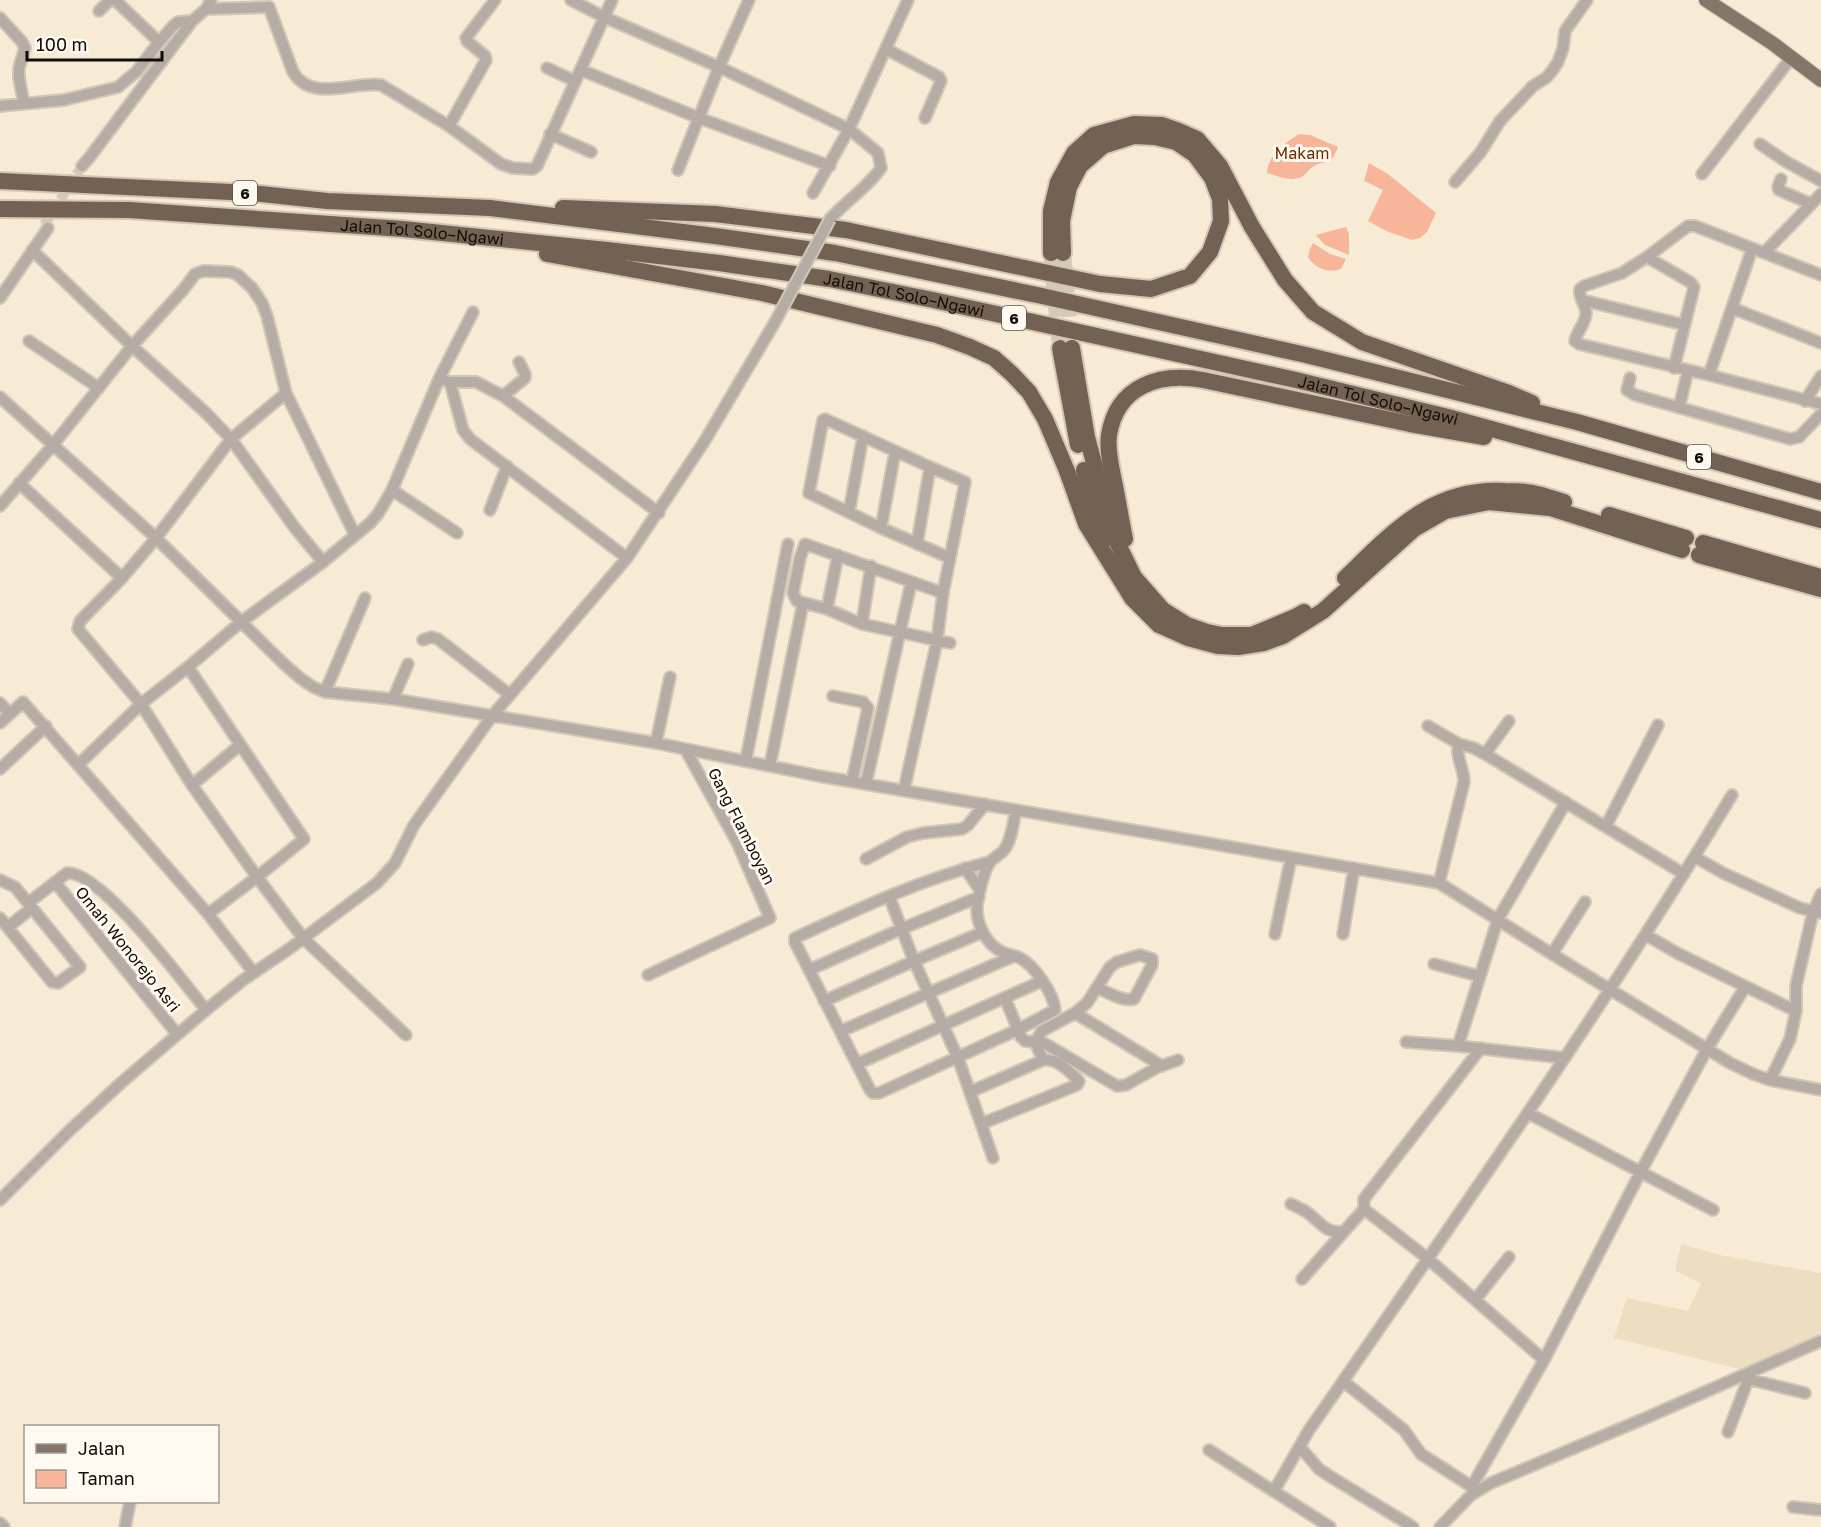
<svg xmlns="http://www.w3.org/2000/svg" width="1821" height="1527" font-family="'Golos Text',sans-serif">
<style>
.built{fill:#eddec2}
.green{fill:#f7b699}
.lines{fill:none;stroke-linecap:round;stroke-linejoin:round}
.minor-tunnel{stroke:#d4cab7;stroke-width:10;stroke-dasharray:10 5;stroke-linecap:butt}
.highway-tunnel{stroke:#d4cab7;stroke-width:16;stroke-dasharray:16 8;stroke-linecap:butt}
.minor-casing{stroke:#d2c7b5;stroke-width:14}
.major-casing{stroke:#d2c7b5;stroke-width:16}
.highway-casing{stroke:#d2c7b5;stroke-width:20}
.minor{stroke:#b4aca5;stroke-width:10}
.major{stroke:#847669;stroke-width:14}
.highway{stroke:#736254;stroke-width:16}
.minor-bridge-casing{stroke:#d2c7b5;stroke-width:14;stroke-linecap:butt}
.minor-bridge{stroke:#b4aca5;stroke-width:10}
.labels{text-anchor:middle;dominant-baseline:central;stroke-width:6;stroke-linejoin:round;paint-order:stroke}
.shield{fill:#fef9f1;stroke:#58544d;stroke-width:1.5}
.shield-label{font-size:15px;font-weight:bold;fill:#110d07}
.park-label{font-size:16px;fill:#702b01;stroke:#fef9f1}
.street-label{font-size:16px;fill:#110d07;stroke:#fef9f1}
</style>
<rect width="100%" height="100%" fill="#f7ebd6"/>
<path class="built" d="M1681 1244 1724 1256 1821 1273V1342L1751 1372 1614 1338 1627 1298 1688 1311 1701 1283 1675 1271Z"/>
<path class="green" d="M1299 134 1310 135 1338 147C1331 166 1329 159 1314 166 1310 168 1307 173 1303 176 1291 183 1279 176 1267 173 1267 156 1286 142 1299 134Z
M1369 163 1388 174 1436 213 1427 232 1420 238 1412 240 1386 231 1368 221 1383 190 1364 181Z
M1346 227 1349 234V255L1325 245 1316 235Z
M1313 243 1330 254 1346 259 1341 269C1327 273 1316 269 1308 257L1310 249Z"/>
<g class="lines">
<path class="minor-tunnel" d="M44 225 82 166"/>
<path class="highway-tunnel" d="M1051 253 1060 348
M1063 253 1072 348"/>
<g class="minor-casing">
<path id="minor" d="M115 0 159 42
M571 0 604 17 719 67 849 129 813 193
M206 9 269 7 293 72C311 103 354 81 381 85L449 126 501 164 513 168 533 169 537 166 612 0
M99 11 110 0
M0 18 22 42 25 48 19 68V78L24 104
M886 49 939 77 941 81 925 118
M547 68 575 81
M581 70 699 118 830 166
M0 106 64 100 118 87 137 71 159 42 173 26 178 22 192 21
M449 126 486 60 485 56 467 41 466 38 495 0
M550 134 591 152
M1760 144 1785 161 1821 181
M82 166 89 158 192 21 206 9 211 0
M678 170 719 67 749 0
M1702 174 1791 58
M1781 179 1778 187 1779 190 1811 204
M1455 182 1480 153 1500 121 1533 86 1546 78 1552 71 1558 62 1563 48 1565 31 1587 0
M830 219C846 201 867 188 881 168L878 153 849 129 908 0
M32 250 132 346 206 413 231 439 156 538 122 578 80 621 78 629 141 704 192 785 257 877 303 938 406 1035
M1764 253 1821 194
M1647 257 1690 282 1694 287 1674 368
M1821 275 1695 226H1688L1647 257 1622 273 1584 286 1580 289C1578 298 1586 304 1586 313 1586 323 1577 331 1575 341L1579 344 1709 375 1821 404
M0 298 48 228
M1582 300 1685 325
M1732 308 1821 343
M29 341 99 388
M1709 375 1752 249
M1630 378 1627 390 1635 395 1790 439 1799 437 1821 414
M439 379 450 382H476L503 396 659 513
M450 382 463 430 470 439 627 558
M286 393 231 439 295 528 323 562
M503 396 525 378V374L519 362
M0 397 156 538 284 664 300 678 313 687 325 692 393 699 656 743 819 776 1439 883 1552 954 1730 1063 1753 1074 1770 1080 1821 1090
M1805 401 1821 376
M1679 408 1688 370
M19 483 122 578
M392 490 457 533
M0 506 53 445 132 346 183 290 195 274 203 271 231 272 238 275 252 288 262 303 267 316 286 393 355 535
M490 510 507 466
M849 512 863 436
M881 528 895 452
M917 544 930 467
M943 593 805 544 800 558 793 593 797 601 827 609 862 624 950 643
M827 609 838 555
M862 624 871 566
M423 640 431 637 438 639 509 694
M188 667 304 839 257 877 208 914
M325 692 365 598
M833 696 863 702 868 708 852 781
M393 699 408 664
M0 703 10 714
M0 723 23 702 208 914 254 973
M1428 726 1459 744 1474 748 1485 754 1684 874
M656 743 670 677
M1485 754 1509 721
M746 760 788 544
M78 765 141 704 188 667 241 622 323 562 370 523 378 514 392 490 439 379 473 312
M770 765 802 608
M0 769 46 726
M866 783 911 583
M192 785 240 745
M904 790 937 641 943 593 965 483V482L930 467 825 419 823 420 809 493 881 528 950 558
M1606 826 1658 725
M1695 857 1723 873 1800 908 1821 913
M866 859 907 837 923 833 962 829 968 825 985 804
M989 862C922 879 858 909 795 938V942L870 1090 873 1093H879L1019 1029 1055 1010C1054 994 1034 965 1020 958 1014 955 1008 955 1002 952 986 944 976 924 977 906 978 896 984 870 990 862 994 857 1000 855 1004 850 1012 840 1013 822 1016 810
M965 868 980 890
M0 880 15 887 80 967 58 983 52 982 0 918
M55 882 177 1034
M1439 883 1464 782C1464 768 1455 757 1459 744
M889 896 914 961 958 1058 993 1158
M28 903 67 873C100 870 184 983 206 1010
M8 927 32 908
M1275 934 1291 858
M1343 934 1354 868
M1646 935 1677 953 1796 1011
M1552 954 1585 902
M1434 964 1479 976
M809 970 901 929 979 897
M648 975 770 918 737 842 685 749
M1005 998 1021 1037 1025 1041 1035 1042
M824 1001 914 961 983 932
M1075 1013 1087 1003 1110 967 1117 962 1140 955 1152 959V965L1134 999C1123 1002 1109 993 1098 988
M841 1031 1014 956
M1037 1039 1117 1086 1126 1085 1158 1067 1178 1060
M1035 1042 1042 1031 1075 1013 1162 1066
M1406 1042 1458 1046
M1565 1058 1458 1046 1498 919 1566 802
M857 1064 1042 981
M1770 1080 1790 1039 1796 1011V986L1813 912 1821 894
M970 1092 1043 1060 1035 1042
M1528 1113 1713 1210
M981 1124 1077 1085 1079 1081C1069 1071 1057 1058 1043 1060
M0 1200 70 1130 122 1082 206 1010 243 980 289 949 377 883 395 863 414 825 492 716 627 558 704 442 775 322
M1291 1204C1295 1206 1300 1208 1305 1211 1318 1219 1327 1236 1344 1231
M1364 1209 1427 1258 1544 1360
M1302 1279 1364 1209V1199L1481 1048
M1475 1300 1509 1257
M1748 1379 1805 1393
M1343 1381 1404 1430 1421 1454 1477 1490
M1728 1432 1751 1372
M1300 1447 1319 1469 1331 1477 1413 1527
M1209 1450 1330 1527
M1472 1486 1544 1360 1640 1173 1707 1049 1745 987
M1274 1491 1309 1430C1454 1221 1601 1013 1732 795
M1793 1507 1821 1510
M0 1523 4 1527
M125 1527 130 1502
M1440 1527 1471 1495 1491 1483 1648 1417 1821 1341"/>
</g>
<g class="major-casing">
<path id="major" d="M1706 0 1772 43 1821 80"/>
</g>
<g class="highway-casing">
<g id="highway">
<path d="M0 181 252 193 327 201 490 208 715 236 835 253 1042 296 1306 355 1577 422 1821 492"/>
<path d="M563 208 715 214 846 230 1100 284 1151 289 1190 276 1210 252 1221 221 1220 199 1212 178 1195 155 1176 142 1155 137 1134 136 1103 146 1080 166 1069 187 1062 221 1063 253"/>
<path id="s1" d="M0 209 129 210 403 229 607 250 719 263 829 279 933 300 1296 380 1448 417 1821 520"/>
<path d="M1051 253V211L1058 182 1074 153 1094 135 1134 124 1162 125 1179 131 1197 139 1220 166 1252 227 1285 280 1313 312 1362 342 1509 393 1532 403"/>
<path d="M547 254 762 293 937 335 970 347 994 358 1012 374 1029 392 1045 419 1067 471 1086 524 1132 598 1159 625 1188 638 1218 646 1238 647 1264 643 1283 636 1323 611 1414 529 1445 511 1489 502 1550 508 1682 550"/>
<path d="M1060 348 1078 445"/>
<path d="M1072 348 1087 437 1113 534 1134 577 1163 610 1187 625 1207 632 1222 635H1252L1295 617 1304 612"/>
<path d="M1084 470 1103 541"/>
<path d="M1609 515 1686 538"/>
<path d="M1125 539C1121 520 1118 500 1114 481 1111 466 1107 450 1109 435 1117 386 1159 372 1203 380L1410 424 1484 437"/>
<path d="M1703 543 1817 576"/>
<path d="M1699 555 1821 589"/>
<path d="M1345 578C1393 532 1432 487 1505 491 1514 491 1524 491 1533 493 1544 495 1554 499 1564 502"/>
</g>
</g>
<use href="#minor" class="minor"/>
<use href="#major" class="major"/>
<use href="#highway" class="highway"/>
<g class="minor-bridge-casing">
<path id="minor-bridge" d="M775 322 830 219"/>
</g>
<use href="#minor-bridge" class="minor-bridge"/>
</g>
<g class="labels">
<g class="shield">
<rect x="233" y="181" width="24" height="24" rx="4.5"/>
<rect x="1002" y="306" width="24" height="24" rx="4.5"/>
<rect x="1687" y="445" width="24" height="24" rx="4.5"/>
</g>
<g class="shield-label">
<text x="245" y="193">6</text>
<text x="1014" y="318">6</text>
<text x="1699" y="457">6</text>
</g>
<g class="park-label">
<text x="1302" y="153">Makam</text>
</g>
<g class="street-label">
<text stroke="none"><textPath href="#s1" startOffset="423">Jalan Tol Solo–Ngawi</textPath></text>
<text stroke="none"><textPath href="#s1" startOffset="909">Jalan Tol Solo–Ngawi</textPath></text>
<text stroke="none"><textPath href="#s1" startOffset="1395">Jalan Tol Solo–Ngawi</textPath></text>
<text transform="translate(742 826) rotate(63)">Gang Flamboyan</text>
<text transform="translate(128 949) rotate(51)">Omah Wonorejo Asri</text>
</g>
</g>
<rect x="24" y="1425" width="195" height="78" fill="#fef9f1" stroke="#9f9b93" stroke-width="1.5"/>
<rect x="36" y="1444" width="30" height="9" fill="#847669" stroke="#9f9b93" stroke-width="1.5"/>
<text x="78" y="1455" font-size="18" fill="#110d07">Jalan</text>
<rect x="36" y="1470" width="30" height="18" fill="#f7b699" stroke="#9f9b93" stroke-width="1.5"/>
<text x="78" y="1485" font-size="18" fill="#110d07">Taman</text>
<path d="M27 51v9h135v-9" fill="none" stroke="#110d07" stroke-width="3"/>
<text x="36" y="51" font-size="18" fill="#110d07" stroke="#fef9f1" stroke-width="4.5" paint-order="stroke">100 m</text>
</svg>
